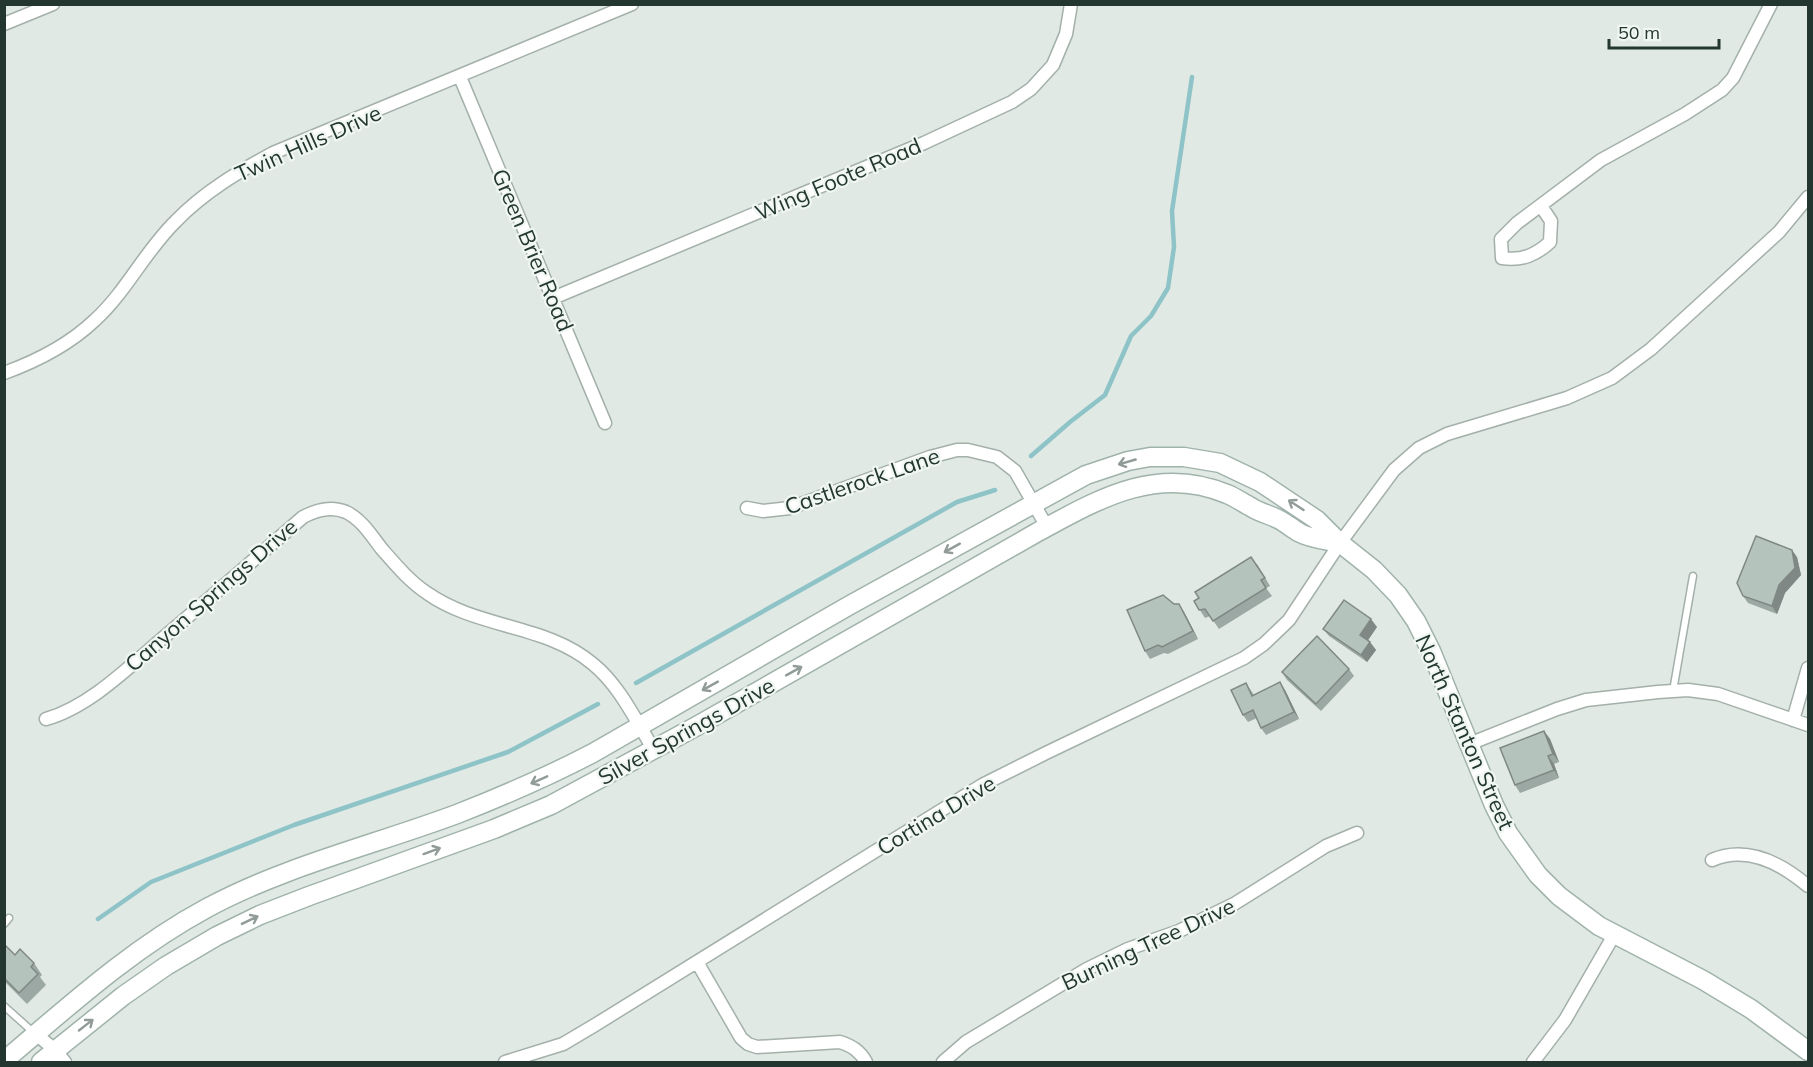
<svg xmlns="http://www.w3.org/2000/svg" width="1813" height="1067" font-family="Mulish,sans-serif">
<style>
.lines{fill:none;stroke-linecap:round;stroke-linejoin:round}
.stream{stroke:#8ec3c8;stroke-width:4.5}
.lane-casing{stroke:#a4b0aa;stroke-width:9}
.street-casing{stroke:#a4b0aa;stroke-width:15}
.secondary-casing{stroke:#a0b3ab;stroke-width:21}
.lane{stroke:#fff;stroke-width:6}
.street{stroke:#fff;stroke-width:12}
.secondary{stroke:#fff;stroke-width:18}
.wall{fill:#9ca8a3}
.shaded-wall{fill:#7f8884}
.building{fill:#b5c3bd;stroke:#7f8884;stroke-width:1.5}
.oneway{stroke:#919b98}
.labels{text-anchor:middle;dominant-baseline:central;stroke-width:4.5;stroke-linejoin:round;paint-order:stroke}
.street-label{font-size:22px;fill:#233730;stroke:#f0f6f2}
</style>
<rect width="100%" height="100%" fill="#e0e9e4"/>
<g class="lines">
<path class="stream" d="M1031 456 1070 422 1105 395 1131 336 1151 316 1168 288 1174 247 1172 211 1192 77
M636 683 957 502 995 490
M98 919 151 882 294 825 508 752 598 704"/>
<g class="lane-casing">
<path id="lane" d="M1673 691 1693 576
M4 924 9 918
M4 1006 33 1032"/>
</g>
<g class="street-casing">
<path id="street" d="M4 24 53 4
M460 77 605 423
M1541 206 1551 221 1550 242C1536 255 1522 261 1502 258L1501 239 1517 223 1601 160 1685 114 1722 90 1733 78 1771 4
M553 298 924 143 1012 102 1031 89 1053 65 1066 34 1071 4
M4 373C37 361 70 344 95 320 126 292 145 251 176 221 204 192 238 172 273 153L632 4
M747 508 763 511 790 508 930 457 957 450H968L997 457 1015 471 1047 527
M46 719C89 707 129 667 163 638 210 598 256 558 303 517 316 510 332 506 346 512 361 519 371 535 381 548 395 564 409 581 427 593 478 629 546 624 593 664 620 686 636 721 654 750
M1793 720 1808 668
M1469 744 1557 709 1586 700 1658 692 1688 690 1718 694 1808 725
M1712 860C1747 845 1782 864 1808 886
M697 962 741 1038 748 1044 757 1047 840 1042C852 1046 860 1051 866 1062
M36 1034 55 1050 65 1062
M505 1062 563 1044 595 1025 982 785 1046 753 1244 658 1264 644 1289 620 1340 543 1394 470 1419 448 1447 434 1567 398 1612 378 1651 349 1779 232 1808 197
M943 1062 966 1042 1087 969 1128 949 1179 931 1234 904 1326 846 1357 833
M1533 1062 1565 1020 1614 935"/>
</g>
<g class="secondary-casing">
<path id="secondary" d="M4 1061C69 1006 131 949 207 908 285 866 374 845 457 814 503 796 549 776 593 753L850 605 1086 475 1128 461 1150 457H1184L1220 463 1260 482 1317 520 1340 543 1374 570 1398 595 1416 621 1431 651 1494 805 1508 833 1538 875 1559 896 1599 926 1703 980 1751 1009 1808 1051
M41 1062 123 996 166 966 217 936 260 915 309 896 494 829 551 805 695 727 1036 533C1097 500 1156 464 1227 494 1235 497 1243 503 1251 507 1260 513 1271 515 1280 520 1287 524 1293 529 1300 533 1311 539 1327 540 1340 543"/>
</g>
<use href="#lane" class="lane"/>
<use href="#street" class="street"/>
<use href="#secondary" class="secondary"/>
</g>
<path class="wall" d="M1797 557 1801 575 1785 593 1777 614 1748 603 1743 596Z
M1257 564 1270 586 1266 588 1272 596 1219 629 1210 616 1205 618 1194 601Z
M1184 612 1198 639 1168 654 1164 653 1150 659 1145 651Z
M1377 627 1368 640 1376 650 1367 662 1329 636 1323 629Z
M1349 669 1354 676 1321 711 1287 680 1282 672Z
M1246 683 1254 695 1285 690 1299 719 1266 735 1261 728 1257 718 1248 722 1243 715Z
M1544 731 1550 739 1559 762 1554 764 1559 778 1520 793 1515 785Z
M4 946 15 955 34 963 42 975 40 977 46 985 27 1004 4 981Z"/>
<path class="shaded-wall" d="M1792 550 1797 557 1801 575 1785 593 1777 614 1772 606Z
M1179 604 1184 612 1198 639 1193 631Z
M1371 619 1377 627 1366 643 1360 635Z
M1370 642 1376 650 1367 662 1361 655Z
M1280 682 1285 690 1299 719 1294 712Z
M1544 731 1550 739 1559 762 1553 754Z
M1548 756 1554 764 1559 778 1554 770Z"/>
<path class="building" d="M1756 536 1792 550 1795 568 1779 585 1772 606 1743 596 1737 583Z
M1251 557 1265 578 1261 580 1266 588 1213 621 1205 609 1199 610 1194 601 1199 598 1195 592Z
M1163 595 1174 604H1179L1193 631 1162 647 1158 645 1145 651 1127 610Z
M1344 600 1371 619 1360 635 1370 642 1361 655 1323 629Z
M1317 636 1349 669 1316 704 1282 672Z
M1280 682 1294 712 1261 728 1253 710 1243 715 1231 690 1246 683 1252 696Z
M1544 731 1553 754 1548 756 1554 770 1515 785 1500 748Z
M5 945 15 955 20 949 34 963 31 967 38 974 19 993 4 978V946Z"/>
<defs><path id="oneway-shaft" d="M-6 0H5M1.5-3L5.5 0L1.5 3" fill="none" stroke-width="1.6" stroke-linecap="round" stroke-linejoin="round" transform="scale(1.5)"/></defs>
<g class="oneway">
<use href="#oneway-shaft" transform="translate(1127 462) rotate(164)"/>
<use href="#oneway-shaft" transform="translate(1296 505) rotate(-147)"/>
<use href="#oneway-shaft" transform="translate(952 548) rotate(151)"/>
<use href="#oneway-shaft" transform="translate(794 671) rotate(-29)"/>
<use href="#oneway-shaft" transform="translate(710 686) rotate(151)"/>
<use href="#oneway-shaft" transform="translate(539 780) rotate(156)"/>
<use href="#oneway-shaft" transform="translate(432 851) rotate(-20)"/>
<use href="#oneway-shaft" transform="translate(250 920) rotate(-26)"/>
<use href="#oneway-shaft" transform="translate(86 1025) rotate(-38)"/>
</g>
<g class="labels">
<g class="street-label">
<text transform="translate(308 143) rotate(-24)">Twin Hills Drive</text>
<text transform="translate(838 179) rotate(-23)">Wing Foote Road</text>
<text transform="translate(533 250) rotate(67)">Green Brier Road</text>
<text transform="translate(862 481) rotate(-19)">Castlerock Lane</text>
<text transform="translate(211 595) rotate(-41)">Canyon Springs Drive</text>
<text transform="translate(686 731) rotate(-29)">Silver Springs Drive</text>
<text transform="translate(1465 732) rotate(66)">North Stanton Street</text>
<text transform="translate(936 815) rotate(-31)">Cortina Drive</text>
<text transform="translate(1148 944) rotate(-25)">Burning Tree Drive</text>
</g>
</g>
<rect width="1813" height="1067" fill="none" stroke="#233730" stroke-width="12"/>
<path d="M1609 39v9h110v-9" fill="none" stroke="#233730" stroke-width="3"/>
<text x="1618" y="39" font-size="18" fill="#233730" stroke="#f0f6f2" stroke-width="4.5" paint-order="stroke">50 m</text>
</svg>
